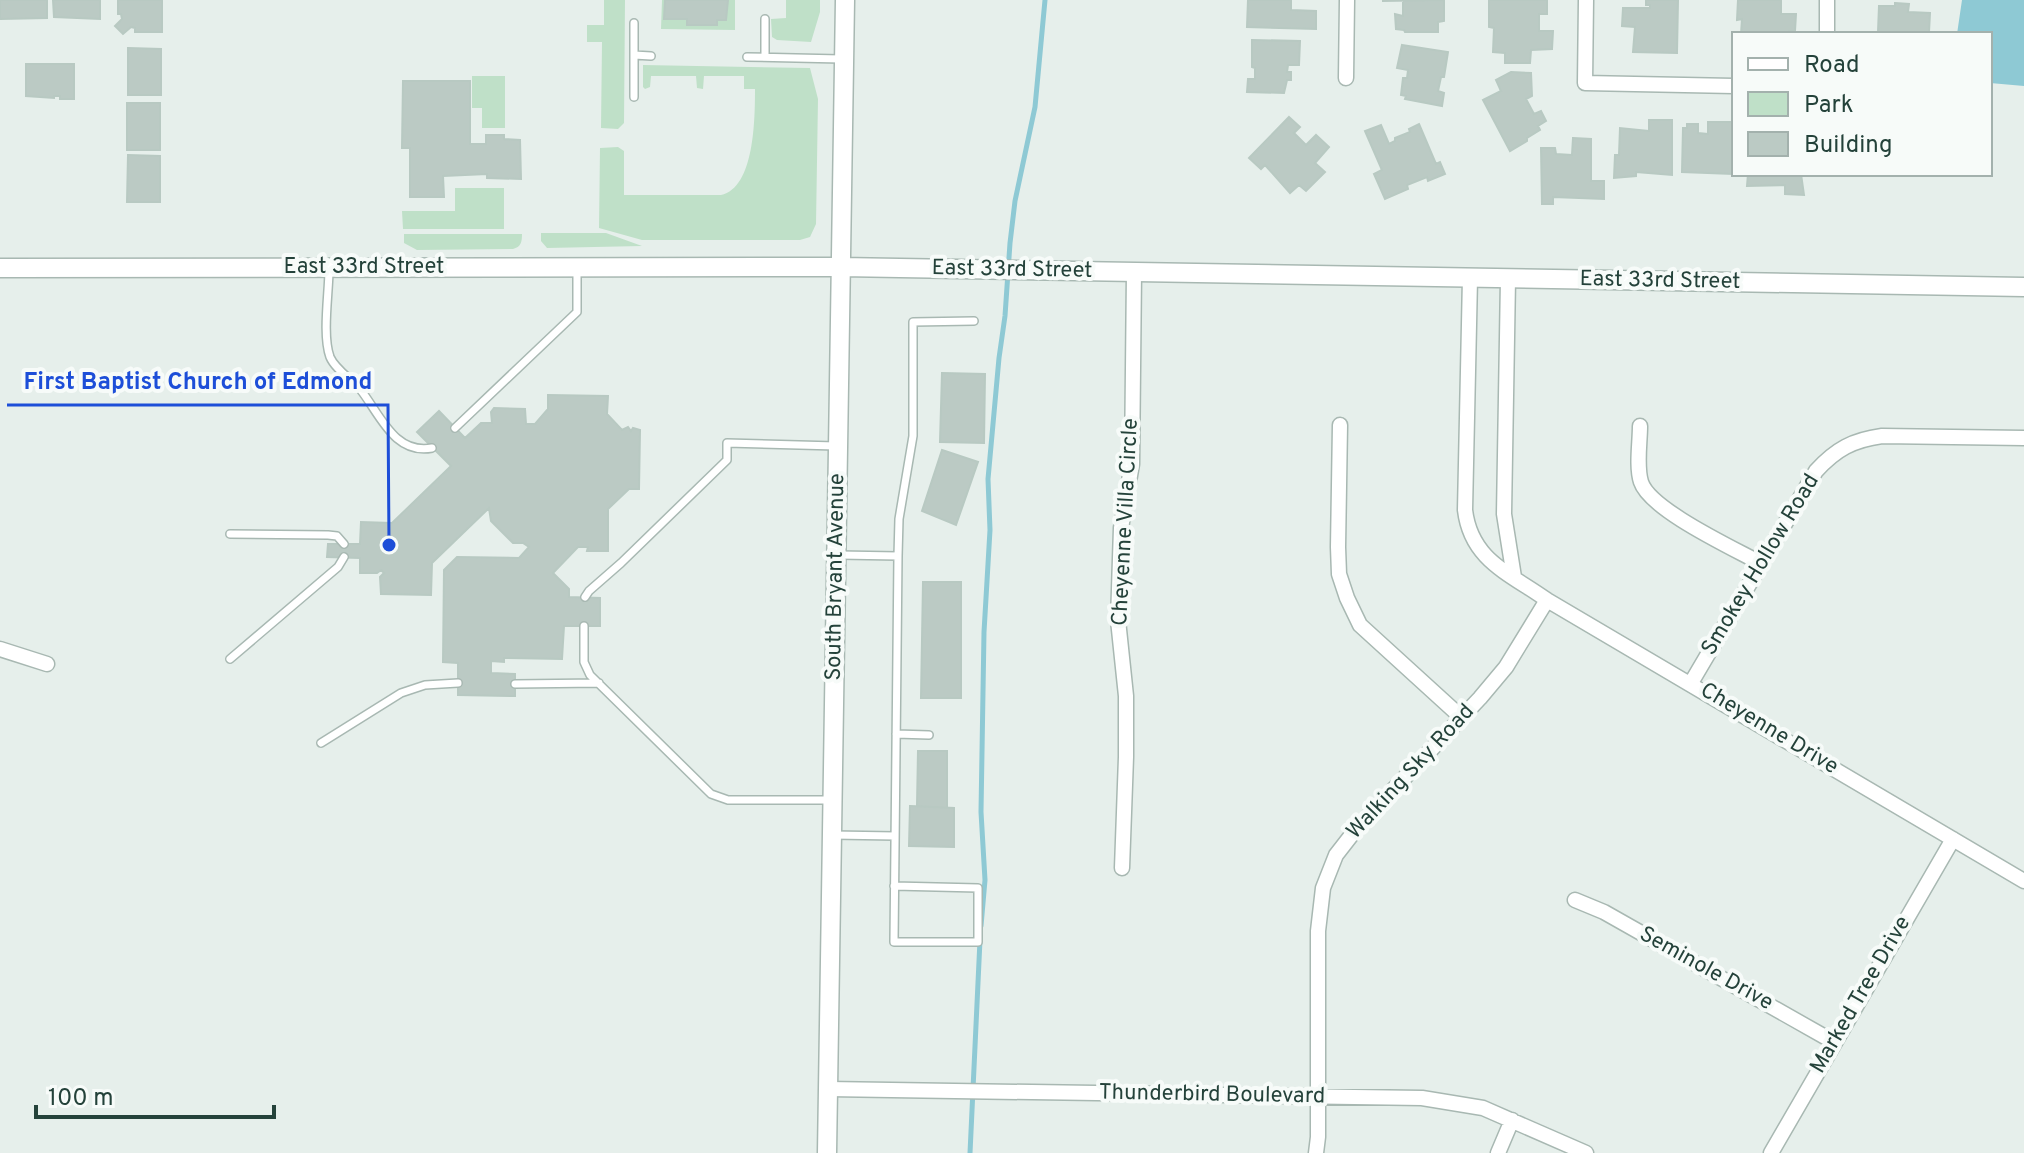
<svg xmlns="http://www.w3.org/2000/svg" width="2024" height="1153" font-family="Overpass,sans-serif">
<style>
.green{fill:#bfe0c8}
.water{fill:#8ec9d4}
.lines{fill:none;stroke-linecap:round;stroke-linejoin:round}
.stream{stroke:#8ec9d4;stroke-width:5}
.building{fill:#bbcac4;stroke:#b8c9c2;stroke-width:2}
.service-casing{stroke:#a8b8b2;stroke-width:10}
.minor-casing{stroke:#a8b8b2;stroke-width:17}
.tertiary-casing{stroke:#a8b8b2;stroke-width:21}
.service{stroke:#fff;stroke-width:7}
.minor{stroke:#fff;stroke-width:14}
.tertiary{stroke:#fff;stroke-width:18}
.labels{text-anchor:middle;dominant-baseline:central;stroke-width:8;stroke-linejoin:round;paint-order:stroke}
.street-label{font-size:22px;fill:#24423a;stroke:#f7fbf9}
.leader{fill:none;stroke:#1d4ed8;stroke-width:3}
.callout-dot{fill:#1d4ed8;stroke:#f7fbf9;stroke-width:3}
.callout-label{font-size:24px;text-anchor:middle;font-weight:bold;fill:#1d4ed8;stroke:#f7fbf9;stroke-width:8;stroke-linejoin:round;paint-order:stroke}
</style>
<rect width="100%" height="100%" fill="#e6efeb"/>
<path class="green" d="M604 0H625L624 123 618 129 601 128 602 42H587V25H604Z
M662 0H665V19H687V25L726 20 728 0H735V30L661 29Z
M786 0H820V12L811 42 777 40 772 37 771 19 786 18Z
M643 65 810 68 818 99 816 224 810 237 800 240H642L599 228 600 148 618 147 624 151V195H721C755 188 755 117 755 89H744V76H704L703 89 697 88 696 76H651L650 87 645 89 643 87Z
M472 76H505V128H482V108H472Z
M455 188H504V229H403L402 211H455Z
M541 233H606L642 246 547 248 541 241Z
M404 234H522C522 242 521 247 513 249L417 250 404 243Z"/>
<path class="water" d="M1962 0H2024V86L1990 83V34H1957Z"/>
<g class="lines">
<path class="stream" d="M981 926 985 880 981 812 984 632 990 530 988 479 999 358 1005 316 1010 243 1015 201 1035 107 1045 0
M970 1153 980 940"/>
</g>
<path class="building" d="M0 0H47V18L0 19Z
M53 0H100V19L54 17Z
M118 0H162V32H135V28L131 27 123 34 115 26 122 19 121 14H118Z
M665 0H728L726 20H717V25H687V19H664Z
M1248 0H1291V10L1316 11V29L1247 27Z
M1444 0V21L1438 22V32H1405L1404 30 1396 29 1395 14 1403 16V1H1382Z
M1489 0H1547V14H1539V31H1553L1552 49 1531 50 1530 63H1505V53L1493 52 1494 28 1489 27Z
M1646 0H1678L1677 53 1633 52 1635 27 1622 26 1623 8H1650V5H1646Z
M1738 0H1781V14H1796L1795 31H1789V34H1741L1742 19 1737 20Z
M1895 3 1909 4 1908 12 1930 13 1929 32 1886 34 1878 32 1879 6H1895Z
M1252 40 1300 41 1299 65H1288L1287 72H1291V80H1287L1284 93 1247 92 1248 79H1255V68L1252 67Z
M1402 45 1448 52 1444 77H1441L1438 91 1444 93 1442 106 1405 99 1406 96 1401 95 1403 78H1407L1408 70 1397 68Z
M128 48 161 49V95H128Z
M26 64H74V99H60V96H54V98L26 96Z
M1511 72 1531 73 1532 96 1526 99 1534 114 1541 111 1546 121 1538 126 1540 130 1527 138V141L1510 151 1483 100 1501 91 1496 80Z
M403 81H470V144H486V135H504V139L520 140 521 179 487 178V174L443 176 444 197H410V148H402Z
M127 103H160V150H127Z
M1289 117 1300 127 1294 133 1306 145 1316 135 1329 147 1315 163 1325 172 1306 191 1299 185 1290 193 1265 165 1261 169 1249 158Z
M1649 120H1672V175L1636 172V176L1614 178 1615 155H1619L1620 128 1649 131Z
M1708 122H1734L1733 174 1682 172 1683 128H1687V124H1698V133L1708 134Z
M1419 124 1436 164 1440 162 1445 174 1428 181 1427 177 1407 185 1408 189 1385 199 1374 174 1382 170 1365 131 1381 125 1389 144 1395 141V138L1410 132 1409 129Z
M1573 138 1591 139V181H1604V199L1553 197V204H1542L1541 148H1555L1556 154 1572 155Z
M128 155 160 156V202H127Z
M1748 174H1801L1804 195 1785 194V185L1747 186Z
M942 373 985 374 984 443 940 442Z
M548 395 608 396 607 414 622 430 628 427 631 431 633 428 640 430 639 489H629L608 509V551H587L588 547H578L553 573 569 589V597L600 598V626H564L562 659 504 658V662L491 661V673L515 674V696L458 695V663L443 662 444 570 457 557 519 558 529 547 523 543H513L491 521 489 508 432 563 431 595 381 594 380 577 384 573 381 570 377 573H360V558L327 557 328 544H360L361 522 392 523 451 466 417 432 439 411 465 438 481 423H492L491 412 494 408 525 409 526 424H535L548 409Z
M942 450 978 462 956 525 922 511Z
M923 582H961V698H921Z
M918 751H947V808L917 806Z
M910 806 954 808V847L909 846Z"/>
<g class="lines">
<g class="service-casing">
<path id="service" d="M765 19V57
M634 23V55L651 56
M747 57 841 59
M634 97V55
M329 269C329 293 322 335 330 357 335 369 351 379 360 389 380 414 394 455 432 448
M455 428 577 312V270
M230 534 328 535 337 536 344 544
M839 555 898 556 899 519 913 436V322L974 321
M585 597 589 591 621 563 727 460V443L836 446
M584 626V662L590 675 711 794 728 800H830
M230 659 338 567 344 557
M515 684 599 683
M896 734 929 735
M321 743 401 693 425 685 458 683
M833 835 895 836
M894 886 978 888V942H894L898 556"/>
</g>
<g class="minor-casing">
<path id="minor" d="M1586 0 1585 83 1734 86
M1827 34V0
M1346 78 1347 0
M1470 278 1465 510C1471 560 1509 573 1547 600L2024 881
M1508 279 1504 514 1514 577
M1340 425 1338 547 1339 574 1347 598 1360 625 1461 717
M1640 426C1640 443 1636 466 1641 482 1650 510 1735 549 1762 564
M0 649 47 664
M1691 683 1816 471C1836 449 1853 440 1882 436L2024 438
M1122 868 1126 757V696L1118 620 1121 528 1132 464 1134 272
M1575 900 1604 912 1834 1042
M828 1089 1422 1098 1483 1108 1586 1153
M1316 1153 1318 1137V931L1323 888 1336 855 1357 828 1480 698 1506 667 1547 600
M1498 1153 1512 1120
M1771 1153 1953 839"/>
</g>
<g class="tertiary-casing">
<path id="tertiary" d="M0 268 841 267 2024 287
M827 1153 845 0"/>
</g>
<use href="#service" class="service"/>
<use href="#minor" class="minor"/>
<use href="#tertiary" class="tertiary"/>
</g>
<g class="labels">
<g class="street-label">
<text x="364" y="267">East 33rd Street</text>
<text transform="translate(1012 270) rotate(1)">East 33rd Street</text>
<text transform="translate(1660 281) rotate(1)">East 33rd Street</text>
<text transform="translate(1126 522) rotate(-87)">Cheyenne Villa Circle</text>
<text transform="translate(1761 565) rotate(-59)">Smokey Hollow Road</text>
<text transform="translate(836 577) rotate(-89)">South Bryant Avenue</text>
<text transform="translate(1769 729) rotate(31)">Cheyenne Drive</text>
<text transform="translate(1411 772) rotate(-47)">Walking Sky Road</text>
<text transform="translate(1706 969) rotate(29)">Seminole Drive</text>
<text transform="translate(1861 995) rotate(-60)">Marked Tree Drive</text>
<text transform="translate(1212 1095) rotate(1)">Thunderbird Boulevard</text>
</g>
</g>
<path class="leader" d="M389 545L388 405H7"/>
<circle class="callout-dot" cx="389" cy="545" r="8"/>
<g class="callout-label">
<text x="198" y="389">First Baptist Church of Edmond</text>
</g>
<rect x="1732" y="32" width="260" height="144" fill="#f7fbf9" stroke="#a3b1ad" stroke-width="2"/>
<rect x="1748" y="58" width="40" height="12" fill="#ffffff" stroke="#a3b1ad" stroke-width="2"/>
<text x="1804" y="72" font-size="24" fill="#24423a">Road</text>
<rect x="1748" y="92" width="40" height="24" fill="#bfe0c8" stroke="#a3b1ad" stroke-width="2"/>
<text x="1804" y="112" font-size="24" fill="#24423a">Park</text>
<rect x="1748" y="132" width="40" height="24" fill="#bbcac4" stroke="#a3b1ad" stroke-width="2"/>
<text x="1804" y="152" font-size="24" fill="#24423a">Building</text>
<path d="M36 1105v12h238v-12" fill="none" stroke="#24423a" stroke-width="4"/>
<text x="48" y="1105" font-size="24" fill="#24423a" stroke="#f7fbf9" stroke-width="6" paint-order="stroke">100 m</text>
</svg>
